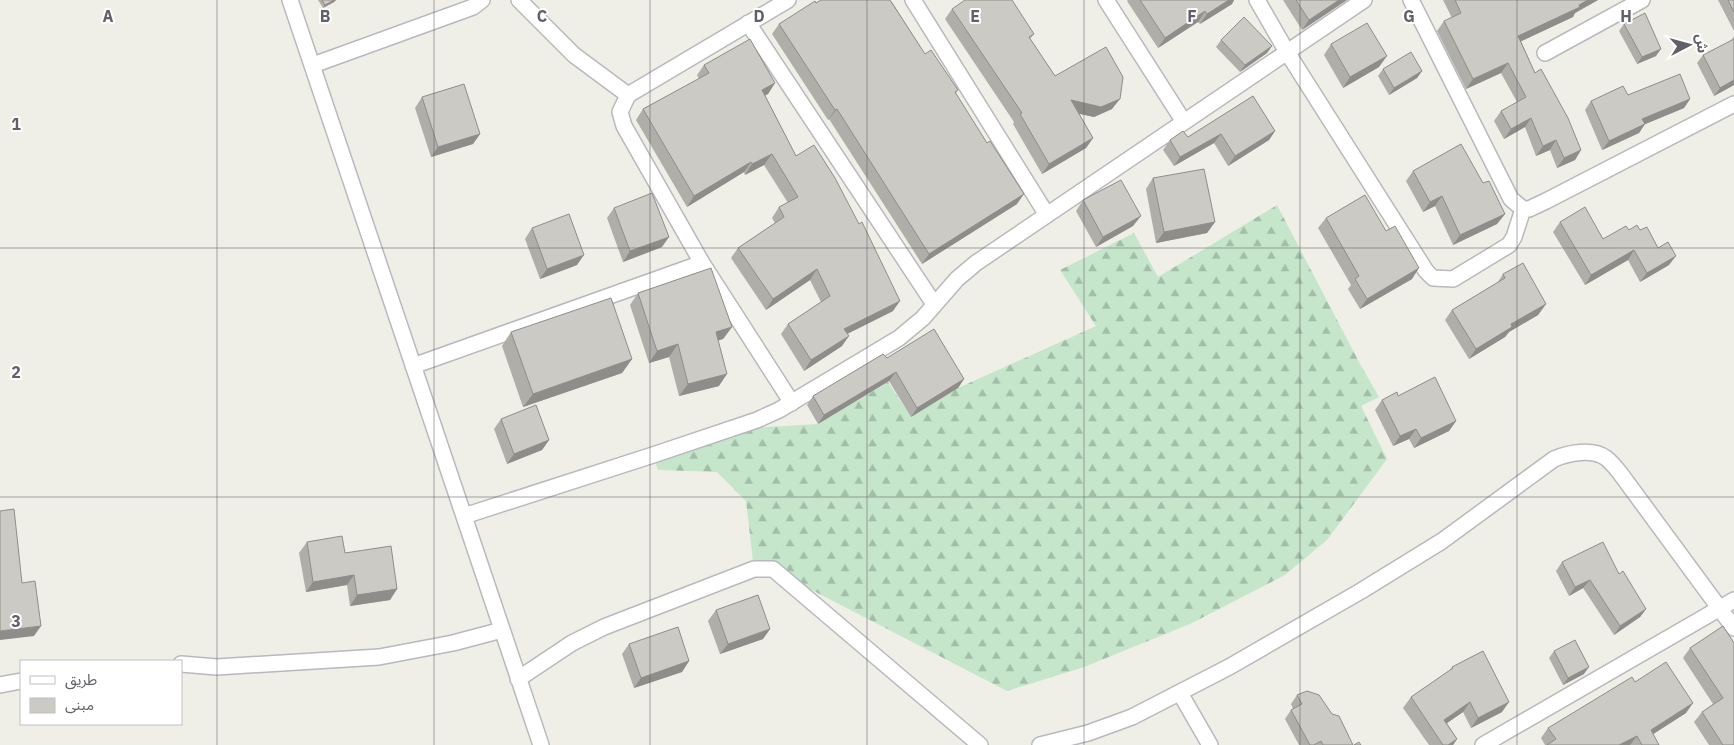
<svg xmlns="http://www.w3.org/2000/svg" width="1734" height="745" font-family="'IBM Plex Sans','Noto Sans Arabic',sans-serif">
<style>
.forest{fill:url(#forest-firs)}
.lines{fill:none;stroke-linecap:round;stroke-linejoin:round}
.minor-casing{stroke:#b7b9bd;stroke-width:18}
.minor{stroke:#fff;stroke-width:15}
.wall{fill:#afaea9}
.shaded-wall{fill:#8f8d89}
.building{fill:#cccac4;stroke:#8f8d89}
.grid{fill:none;stroke:#5f6167;stroke-width:1;stroke-opacity:0.55}
.grid-label{font-size:16px;text-anchor:middle;font-weight:bold;fill:#5f6167;stroke:#fff;stroke-width:4;stroke-linejoin:round;paint-order:stroke}
</style>
<defs>
<pattern id="forest-firs" width="22" height="20" patternUnits="userSpaceOnUse" patternTransform="scale(1.25)"><rect width="22" height="20" fill="#c5e6ca"/><path d="M5 1l3.5 6h-7zM16 11l3.5 6h-7z" fill="#a3bea8"/></pattern>
</defs>
<rect width="100%" height="100%" fill="#f0efe7"/>
<path class="forest" d="M1277 205 1359 362 1379 397 1361 406 1387 459 1327 540 1285 575 1190 624 1084 667 1007 691 779 573 754 569 746 501 717 472 658 470 653 455 729 429 818 424 888 382 911 417 958 388 1096 326 1060 270 1134 233 1158 277Z"/>
<g class="lines">
<g class="minor-casing">
<path id="minor" d="M290 0 541 745
M519 0 574 55 628 95
M788 0 628 95 620 112 624 126 702 263 792 403
M913 0 1047 215
M1106 0 1184 122
M1257 0 1287 52 1426 271 1433 278 1453 279 1509 245 1514 237 1523 209
M1411 0 1511 199 1523 209H1529L1546 201 1734 104
M748 23 934 304
M1545 53 1642 0
M313 65 473 7 482 0
M413 366 702 263
M464 516 653 455 757 420 779 410 899 338 923 318 957 279 976 263 1364 0
M181 664 217 667 379 657 453 643 502 630
M518 679 572 643 604 627 754 569H773L980 745
M0 685 21 681
M1180 693 1210 745
M1040 745 1088 733 1132 717 1229 667 1361 591 1442 541 1554 459C1568 453 1592 448 1606 458 1611 462 1616 468 1620 473L1734 628
M1483 745 1734 600"/>
</g>
<use href="#minor" class="minor"/>
</g>
<path class="wall" d="M318 0H336L334 2 323 8Z
M1128 0H1234L1232 4 1200 24 1198 22 1158 48 1127 1Z
M1283 0H1347L1302 30Z
M1443 0H1598L1575 13 1573 17 1521 41 1535 73 1581 150 1575 160 1557 168 1550 150 1536 156 1525 127 1504 139 1494 121 1501 111 1517 102 1501 73 1466 89 1437 31 1444 21 1452 18Z
M1718 0H1734V31Z
M892 2 925 54 958 90 956 93 1017 204 922 264 829 119 828 120 772 34 779 24 816 3Z
M952 9 1034 34 1030 39 1055 76 1112 109 1094 117 1079 114 1093 138 1086 148 1042 174 1013 124 1014 122 945 19Z
M1624 24 1656 56 1637 64 1619 31Z
M1734 36V85L1714 96 1697 63 1703 55 1731 41Z
M1221 40 1272 46 1267 53 1240 72 1216 47Z
M1331 44 1379 67 1343 88 1324 55Z
M704 65 775 83 768 94 765 95 796 156 893 311 847 334 842 346 804 371 781 334 788 324 821 302 810 280 766 310 731 258 738 248 775 223 772 218 779 207 788 203 764 165 745 175 744 172 687 207 636 120 643 109 699 79 697 75Z
M1383 69 1422 71 1417 78 1389 95 1378 76Z
M1628 95 1690 99 1684 108 1645 124 1639 133 1602 150 1585 110 1591 101Z
M1253 96 1275 131 1269 140 1228 166 1214 143 1174 166 1163 150 1170 140 1188 137Z
M422 97 480 134 473 144 431 157 415 108Z
M1413 171 1483 183 1505 214 1497 224 1453 245 1435 206 1423 212 1406 181Z
M1153 178 1215 222 1207 233 1156 243 1146 189Z
M1083 200 1133 226 1096 247 1076 211Z
M614 208 662 247 623 262 607 218Z
M1326 218 1412 279 1360 309 1348 289 1351 285 1318 228Z
M1560 222 1603 239 1629 230H1640L1669 265 1640 282 1628 260 1585 285 1553 232Z
M532 228 577 265 540 279 525 239Z
M1503 274 1546 304 1538 315 1509 332 1505 337 1469 359 1445 320 1452 310 1498 282Z
M638 293 732 327 723 339 718 340 719 386 679 396 669 357 649 363 630 305Z
M511 332 632 359 622 373 523 407 502 346Z
M887 358 964 379 958 388 911 417 889 381 818 424 807 405 813 396Z
M1398 396 1456 421 1449 431 1414 448 1409 439 1393 446 1375 410 1382 400Z
M501 419 549 440 542 450 507 464 494 429Z
M307 542 345 553 397 589 390 600 350 606 347 585 306 592 299 553Z
M1562 562 1619 574 1646 609 1640 617 1614 635 1583 588 1569 596 1556 571Z
M716 610 770 629 763 639 720 654 708 621Z
M1723 626 1734 745H1709L1694 722 1702 712 1713 704 1683 658 1690 648Z
M629 644 689 661 682 672 634 688 622 654Z
M1554 651 1584 674 1563 685 1549 658Z
M1452 667 1502 712 1471 728 1463 712 1447 723 1457 739 1453 745H1429L1403 708 1411 697 1449 671Z
M1635 682 1686 713 1653 734 1659 745H1545L1541 738 1548 728Z
M1297 695 1332 714 1353 745H1299L1285 719 1291 710 1293 709 1291 704Z"/>
<path class="shaded-wall" d="M334 0H336L334 2 323 8 325 5Z
M1229 0H1234L1232 4 1200 24 1207 14Z
M1339 0H1347L1302 30 1309 20Z
M1588 0H1598L1575 13 1573 17 1511 46 1518 36Z
M1205 11 1198 22 1158 48 1165 38Z
M1272 46 1267 53 1240 72 1245 65Z
M1661 49 1656 56 1637 64 1642 57Z
M1387 56 1379 67 1343 88 1350 77Z
M1508 63 1501 73 1466 89 1473 79Z
M1422 71 1417 78 1389 95 1394 88Z
M1734 80V85L1714 96 1720 88Z
M775 83 768 94 755 101 762 90Z
M1120 99 1112 109 1094 117 1064 110 1071 100Z
M1690 99 1684 108 1636 128 1642 119Z
M837 109 829 119 828 120 835 110Z
M1531 118 1525 127 1504 139 1511 129Z
M1645 124 1639 133 1602 150 1609 141Z
M1275 131 1269 140 1228 166 1235 156Z
M480 134 473 144 431 157 438 147Z
M1221 134 1214 143 1174 166 1180 157Z
M1093 138 1086 148 1042 174 1049 164Z
M1556 140 1550 150 1536 156 1543 146Z
M1581 150 1575 160 1557 168 1564 158Z
M772 154 764 165 745 175 752 164Z
M751 162 744 172 687 207 694 196Z
M1024 194 1017 204 922 264 929 254Z
M1442 196 1435 206 1423 212 1430 202Z
M1505 214 1497 224 1453 245 1460 235Z
M1141 216 1133 226 1096 247 1103 237Z
M1215 222 1207 233 1156 243 1164 232Z
M669 237 662 247 623 262 630 251Z
M1634 250 1628 260 1585 285 1591 275Z
M584 255 577 265 540 279 547 269Z
M1676 256 1669 265 1640 282 1647 273Z
M1419 268 1412 279 1360 309 1367 299Z
M817 269 810 280 766 310 773 299Z
M900 301 893 311 837 339 844 329Z
M1546 304 1538 315 1509 332 1505 337 1469 359 1476 349 1511 324Z
M732 327 723 339 708 344 716 332Z
M849 336 842 346 804 371 811 360Z
M678 344 669 357 649 363 657 351Z
M632 359 622 373 523 407 533 394Z
M896 372 889 381 818 424 824 415Z
M727 374 719 386 679 396 688 384Z
M964 379 958 388 911 417 917 408Z
M1456 421 1449 431 1414 448 1421 438Z
M1416 429 1409 439 1393 446 1400 436Z
M549 440 542 450 507 464 514 454Z
M354 575 347 585 306 592 313 582Z
M1590 580 1583 588 1569 596 1575 587Z
M397 589 390 600 350 606 357 595Z
M1646 609 1640 617 1614 635 1620 626Z
M41 626 34 636 0 640V631Z
M770 629 763 639 720 654 728 644Z
M689 661 682 672 634 688 641 678Z
M1589 667 1584 674 1563 685 1568 678Z
M1470 702 1463 712 1437 730 1444 720Z
M1509 702 1502 712 1471 728 1478 718Z
M1693 703 1686 713 1644 740 1651 730Z
M1637 736 1630 745H1619Z
M1457 739 1453 745H1448Z"/>
<path class="building" d="M322 0H334L325 5Z
M821 0H890L925 54 931 50 958 90 955 92 987 143 990 141 1024 194 929 254 837 109 835 110 779 24 815 1 816 3Z
M965 0H1012L1034 34 1029 37 1055 76 1106 47 1123 77 1120 99 1101 107 1071 100 1093 138 1049 164 1020 114 1022 113 952 9Z
M1140 0H1229L1207 14 1205 11 1165 38Z
M1296 0H1339L1309 20Z
M1455 0H1588L1579 5 1580 7 1518 36 1535 73 1541 69 1568 118 1581 150 1564 158 1556 140 1543 146 1531 118 1511 129 1501 111 1526 97 1508 63 1473 79 1444 21 1461 13Z
M1728 0H1734V12Z
M1645 13 1661 49 1642 57 1624 24Z
M1244 17 1272 46 1245 65 1221 40Z
M1367 23 1387 56 1350 77 1331 44Z
M750 39 775 83 762 90 796 156 814 145 835 178 859 224 862 222 900 301 844 329 849 336 811 360 788 324 830 296 817 269 773 299 738 248 784 217 779 207 798 197 772 154 752 164 751 162 694 196 643 109 709 73 704 65Z
M1734 39V80L1720 88 1703 55Z
M1411 52 1422 71 1394 88 1383 69Z
M1680 74 1690 99 1642 119 1645 124 1609 141 1591 101 1623 86 1628 95Z
M464 84 480 134 438 147 422 97Z
M1253 96 1275 131 1235 156 1221 134 1180 157 1170 140 1183 131 1188 137Z
M1461 144 1483 183 1489 181 1505 214 1460 235 1442 196 1430 202 1413 171Z
M1204 169 1215 222 1164 232 1153 178Z
M1121 180 1141 216 1103 237 1083 200Z
M652 193 669 237 630 251 614 208Z
M1365 195 1386 231 1395 226 1419 268 1367 299 1355 279 1359 276 1326 218Z
M1585 207 1603 239 1626 226 1629 230 1637 225 1640 230 1647 227 1658 248 1668 242 1676 256 1647 273 1634 250 1591 275 1560 222Z
M569 214 584 255 547 269 532 228Z
M1523 263 1546 304 1511 324 1512 327 1476 349 1452 310 1505 278 1503 274Z
M711 268 732 327 716 332 727 374 688 384 678 344 657 351 638 293Z
M611 298 632 359 533 394 511 332Z
M934 329 964 379 917 408 896 372 824 415 813 396 883 354 887 358Z
M1435 377 1456 421 1421 438 1416 429 1400 436 1382 400 1397 392 1398 396Z
M536 405 549 440 514 454 501 419Z
M14 509 22 583 35 581 41 626 0 631V511Z
M342 536 345 553 391 546 397 589 357 595 354 575 313 582 307 542Z
M1603 542 1619 574 1623 571 1646 609 1620 626 1590 580 1575 587 1562 562Z
M758 595 770 629 728 644 716 610Z
M1723 626 1734 643V745H1723L1702 712 1723 698 1690 648Z
M678 627 689 661 641 678 629 644Z
M1575 640 1589 667 1568 678 1554 651Z
M1483 651 1509 702 1478 718 1470 702 1444 720 1457 739 1448 745H1443L1411 697 1453 668 1452 667Z
M1666 662 1693 703 1651 730 1659 745H1642L1637 736 1619 745H1547L1556 739 1548 728 1632 677 1635 682Z
M1307 691 1319 695 1332 714 1339 716 1353 745H1323L1321 741 1314 745H1310L1291 710 1302 704 1297 695Z
M1359 742 1361 745H1354Z"/>
<path class="grid" d="M217 0V745M434 0V745M650 0V745M867 0V745M1084 0V745M1300 0V745M1517 0V745M0 248H1734M0 497H1734"/>
<g class="grid-label">
<text x="108" y="22">A</text>
<text x="325" y="22">B</text>
<text x="542" y="22">C</text>
<text x="759" y="22">D</text>
<text x="975" y="22">E</text>
<text x="1192" y="22">F</text>
<text x="1409" y="22">G</text>
<text x="1626" y="22">H</text>
<text x="16" y="130">1</text>
<text x="16" y="378">2</text>
<text x="16" y="627">3</text>
</g>
<rect x="20" y="660" width="162" height="65" fill="#ffffff" stroke="#bfc0c2"/>
<rect x="30" y="676" width="25" height="8" fill="#ffffff" stroke="#bfc0c2"/>
<text x="65" y="685" font-size="15" fill="#5f6167">طريق</text>
<rect x="30" y="698" width="25" height="15" fill="#cccac4" stroke="#bfc0c2"/>
<text x="65" y="710" font-size="15" fill="#5f6167">مبنى</text>
<g transform="translate(1689 45) rotate(84)" stroke="#ffffff" stroke-width="4" paint-order="stroke">
<path d="M0-4L9 19L0 12L-9 19Z" fill="#5f6167"/>
<text y="-8" font-size="14" font-weight="bold" text-anchor="middle" fill="#5f6167">ش</text>
</g>
</svg>
